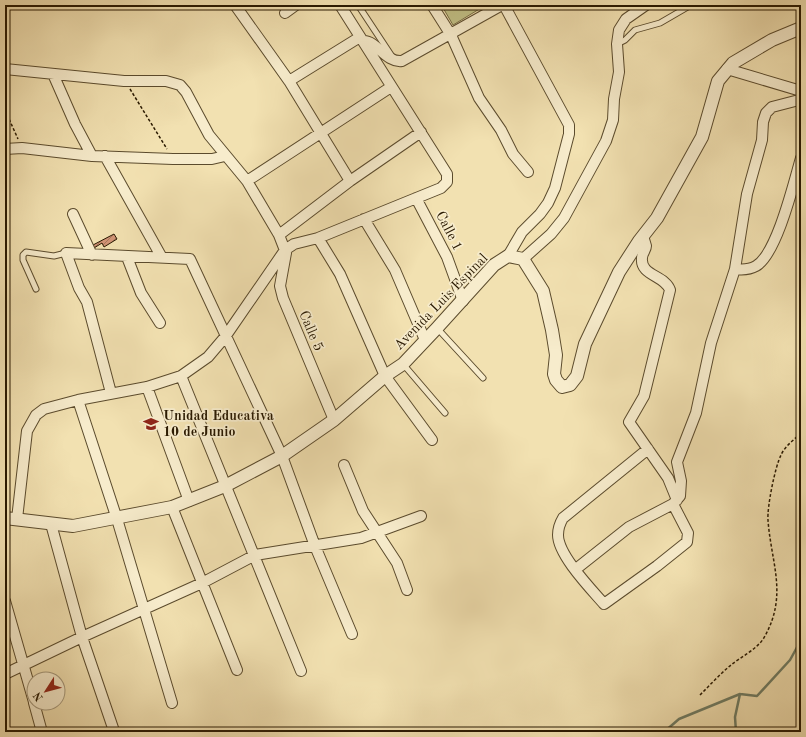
<svg xmlns="http://www.w3.org/2000/svg" width="806" height="737" font-family="'Old Standard TT',serif">
<style>
.pitch{fill:#c2c186;stroke:#766d44}
.lines{fill:none;stroke-linecap:round;stroke-linejoin:round}
.stream{stroke:#6e7c64;stroke-width:2.5}
.building{fill:url(#building-hatch);stroke:#291901}
.service-casing{stroke:#5b4b2d;stroke-width:7}
.minor-casing{stroke:#5b4b2d;stroke-width:12}
.tertiary-casing{stroke:#5b4b2d;stroke-width:14}
.path{stroke:#291901;stroke-width:1.5;stroke-dasharray:3 2;stroke-linecap:butt}
.service{stroke:#f7eccc;stroke-width:5}
.minor{stroke:#f7eccc;stroke-width:10}
.tertiary{stroke:#f7eccc;stroke-width:12}
.labels{text-anchor:middle;dominant-baseline:central;stroke-width:3.5;stroke-linejoin:round;paint-order:stroke}
.street-label{font-size:14px;fill:#291901;stroke:#f7eccc}
.poi-label{font-size:14px;font-weight:bold;fill:#291901;stroke:#f7eccc;text-anchor:start}
</style>
<defs>
<pattern id="building-hatch" width="6" height="6" patternUnits="userSpaceOnUse"><rect width="6" height="6" fill="#d29476"/><path d="M-1 1l2-2M0 6l6-6M5 7l2-2" fill="none" stroke="#aa785e"/></pattern>
</defs>
<rect width="100%" height="100%" fill="#f2e1b1"/>
<filter id="stains"><feTurbulence type="fractalNoise" baseFrequency=".005" numOctaves="4"/><feColorMatrix values="0 0 0 0 .2 0 0 0 0 .09 0 0 0 0 .02 0 0 0 .5 -.17"/></filter>
<radialGradient id="worn" r=".72"><stop offset=".6" stop-color="#630" stop-opacity="0"/><stop offset="1" stop-color="#630" stop-opacity=".3"/></radialGradient>
<path class="pitch" d="M444 5H486L453 25 442 6Z"/>
<g class="lines">
<path class="stream" d="M664 732 679 719 740 694 757 696 790 660 801 640
M736 732 735 717 740 694"/>
</g>
<path class="building" d="M114 234 117 239 104 247 102 243 94 248 93 245Z"/>
<g class="lines">
<g class="service-casing">
<path id="service" d="M358 5 393 58
M617 44 625 40 635 30 660 23 691 5
M36 289 23 260V255L26 252 54 256 66 253
M437 328 483 378
M403 364 445 413"/>
</g>
<g class="minor-casing">
<path id="minor" d="M235 5 289 81 350 181
M432 5 451 35 479 98 501 130 513 154 528 172
M504 5 569 125V134L555 188 548 203 540 214 522 232 508 256
M285 13 296 5
M364 41C377 41 386 63 402 61L502 5
M5 69 124 81H166L180 85 186 92 209 135 247 181 279 235 286 253 280 286 283 298 334 420
M727 69 801 91
M53 74 75 124 92 156
M289 81 360 37
M5 149 22 148 92 156 173 159H212L225 156
M105 156 161 256
M247 181 391 87
M416 198 447 257 463 301
M73 214 92 255
M364 219 395 270 425 340
M279 235 350 181 421 132
M643 236 646 246C646 250 642 253 642 258 640 276 665 275 670 290L644 396 629 422 668 478 677 500
M318 238 340 274 385 376 432 440
M127 257 141 293 160 323
M523 259 551 234 564 218 606 141 613 120 614 99 619 72 617 44 619 30 626 19 646 5
M735 269C743 270 749 270 756 266 777 254 794 182 801 158
M181 376 301 671
M147 387 189 501
M111 393 87 302 79 288 66 253 190 259 282 456 315 546 352 634
M78 400 117 519 172 703
M648 449 563 518C560 523 558 529 558 535 558 555 591 589 604 604L657 566 687 542 688 533 673 504
M344 465 363 511 397 563 407 590
M172 507 237 670
M17 519 27 431 36 415 44 409 78 400 147 387 181 376 208 357 225 337 285 250 294 244 318 238 441 188 447 182V174L340 5
M51 524 82 637 113 728
M576 569 629 527 673 504 680 496 681 481 677 462 696 413 711 343 735 269 747 194 762 140 763 122 766 113 772 107 799 100 801 98
M5 601 34 702
M5 674 82 637 202 583 255 555 361 538 421 516
M34 703 42 732"/>
</g>
<g class="tertiary-casing">
<path id="tertiary" d="M5 518 73 526 172 507 225 486 282 456 334 420 385 376 403 364 437 328 494 265 508 256 523 259 543 291 552 330 556 355 554 374 556 380 562 387 570 385 577 376 585 344 619 272 639 241 657 218 702 137 718 81 733 63 772 40 801 28"/>
</g>
<path class="path" d="M130 89 167 149
M5 110 18 139
M700 695C710 685 720 674 731 665 742 656 758 649 765 636 788 594 771 563 768 520 767 507 775 467 781 455 785 446 794 440 801 433"/>
<use href="#service" class="service"/>
<use href="#minor" class="minor"/>
<use href="#tertiary" class="tertiary"/>
</g>
<defs>
<g id="school-bare" transform="scale(1.2)"><path d="M0-5L7-2L0 1L-7-2ZM-4 1L0 2.5L4 1V4Q0 6-4 4Z" fill="#8f2418" stroke="#f7eccc" stroke-width="2.5" paint-order="stroke"/></g>
</defs>
<g fill-rule="evenodd">
<use href="#school-bare" x="151" y="424"/>
</g>
<g class="labels">
<g class="street-label">
<text transform="translate(449 231) rotate(63)">Calle 1</text>
<text transform="translate(441 302) rotate(-46)">Avenida Luis Espinal</text>
<text transform="translate(311 331) rotate(67)">Calle 5</text>
</g>
<g class="poi-label">
<text x="163" y="416">Unidad Educativa<tspan x="163" dy="16">10 de Junio</tspan></text>
</g>
</g>
<rect width="806" height="737" fill="none" stroke="#f2e1b1" stroke-width="20"/>
<rect x="6" y="6" width="794" height="725" fill="none" stroke="#291901" stroke-width="2"/>
<rect x="10" y="10" width="786" height="717" fill="none" stroke="#291901"/>
<g transform="translate(46 691) rotate(234)"><circle r="19" fill="#f7eccc" stroke="#a5987b"/>
<path d="M0-3L7 15L0 10L-7 15Z" fill="#8f2418"/>
<text y="-6" font-size="11" font-weight="bold" text-anchor="middle" fill="#291901">N</text>
</g>
<rect width="100%" height="100%" filter="url(#stains)"/>
<rect width="100%" height="100%" fill="url(#worn)"/>
</svg>
